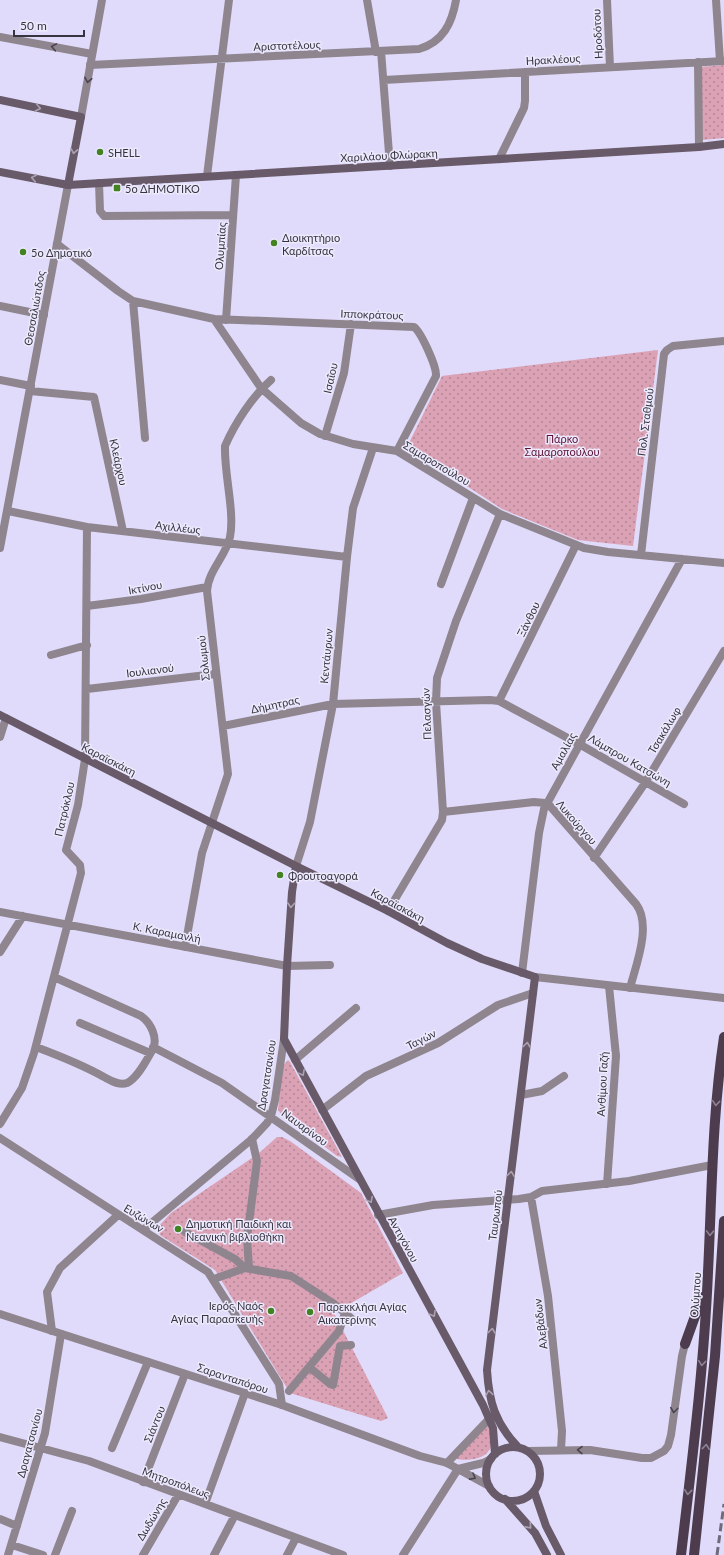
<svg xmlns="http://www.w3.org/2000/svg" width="724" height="1555" font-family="Lato,sans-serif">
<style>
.grass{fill:url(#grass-dots)}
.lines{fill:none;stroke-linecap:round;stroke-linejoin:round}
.pedestrian{stroke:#8f858f;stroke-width:8}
.minor{stroke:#8f858f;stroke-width:8}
.tertiary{stroke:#8f858f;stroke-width:8}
.secondary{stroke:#685a69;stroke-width:8}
.primary{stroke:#4d3c4e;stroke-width:10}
.rail{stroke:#6f6b7d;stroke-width:3;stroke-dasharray:8 4;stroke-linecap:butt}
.oneway{stroke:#494450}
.oneway2{stroke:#aaa2b3}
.oneway3{stroke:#8d8294}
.poi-dot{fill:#428223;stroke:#edeafd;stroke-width:1.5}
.labels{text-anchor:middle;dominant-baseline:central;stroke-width:3;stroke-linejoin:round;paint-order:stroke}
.street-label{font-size:11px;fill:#373440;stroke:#edeafd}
.poi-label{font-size:11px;fill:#373440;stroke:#edeafd;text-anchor:start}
.park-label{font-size:11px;fill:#5c1034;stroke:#edeafd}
</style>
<defs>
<pattern id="grass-dots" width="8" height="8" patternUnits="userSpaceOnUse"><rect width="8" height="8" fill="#dba1b4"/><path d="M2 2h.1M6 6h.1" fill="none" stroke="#b28494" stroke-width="1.8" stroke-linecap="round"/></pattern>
</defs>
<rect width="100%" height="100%" fill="#e0dbfa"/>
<path class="grass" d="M724 65V138L702 140 700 67Z
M658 350 633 546 578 540 502 509 407 447 442 376Z
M288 1060 290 1062 342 1157 337 1156 281 1114 278 1110 282 1067Z
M277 1137H282L290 1141 361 1193 403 1273 334 1313 388 1418 381 1421 290 1393 215 1270 160 1235 158 1227 171 1213 258 1154Z
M487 1423C489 1430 493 1437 491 1445 489 1460 465 1462 453 1458Z"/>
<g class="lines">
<path class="pedestrian" d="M0 306 44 315
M185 1232 235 1259 245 1268
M249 1268 247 1238 257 1161 252 1139
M214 1279 245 1268 291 1276 333 1303 351 1318
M309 1367 330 1384 333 1385 340 1346 351 1345
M289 1391 339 1331 345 1313
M447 1463 490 1418 494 1416"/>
<path class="minor" d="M367 0 376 52
M607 0 610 67
M716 0 720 61
M0 37 92 54
M381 51 390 166
M698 62 699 147
M90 65 419 49C443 42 452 23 456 0
M384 80 724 61
M499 159 524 108 525 101V72
M207 176 229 0
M99 183 100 211 104 216 233 215
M57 244 118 291 133 301 214 319 414 327C421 332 437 367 436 376L397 451
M133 301 145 438
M214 319 261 388 301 423 320 434 353 444 397 451 500 514 584 548 608 552 724 563
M226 320 236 175
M0 380 31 386
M30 391 94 397 123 531
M325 436 344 373 351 324
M8 511 87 527 347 557
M641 555 664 354 667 350 673 346 724 341
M441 584 473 498
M87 606 141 599 207 587
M51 655 87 645
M87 689 215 674
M499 701 576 545
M223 726 333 704 490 700 499 701 579 744 684 804
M0 737 6 718
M443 812 534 802 545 803 550 806 636 904C652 925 636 965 630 988
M594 858 645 783 724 651
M296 866 310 822 333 704 347 557 353 508 373 448
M388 911 442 820 443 812 436 702 437 678 456 621 500 514
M0 912 287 966 330 965
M185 947 202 853 228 774 207 591C208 571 226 556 230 537 235 512 224 474 225 446 235 423 252 397 271 380
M0 952 23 916
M522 973 539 833 544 809 682 559
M80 1023 150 1053
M36 1047C60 1056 81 1064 104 1077 110 1080 119 1086 127 1083 138 1078 147 1059 153 1049 158 1038 151 1023 141 1016L54 977
M153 1047 222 1083 359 1179
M295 1060 356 1008
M521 1095 542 1091 564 1076
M322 1110 366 1076 438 1043 498 1005 533 993
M0 1124 22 1088 34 1053 81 873 80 865 66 850 78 805 85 759 87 527
M0 1138 208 1272 276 1379 279 1384 282 1405
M607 1184 616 1056 609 986
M531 1197 548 1296 562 1431 561 1450
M378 1215 433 1205 519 1199 531 1197 542 1191 629 1181 712 1165
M143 1230 252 1139 267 1123 271 1116 275 1100 284 1039
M52 1331 47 1292 60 1268 118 1215
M0 1437 89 1461 343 1555
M112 1448 148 1362
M143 1482 185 1374
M205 1504 245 1393
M0 1519 17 1526
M12 1545 43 1555
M8 1555 45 1433 61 1334
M55 1555 72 1511
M143 1555 178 1495
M214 1555 235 1515
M287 1555 296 1538
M403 1555 458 1469"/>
<path class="tertiary" d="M81 117 102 0
M0 548 68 185
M535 977 724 998
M0 1314 282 1405 420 1456 447 1463 489 1486
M528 1451 590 1450 642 1458H651L664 1451 668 1446 671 1435 682 1356 685 1344
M458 1469 483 1463 491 1459"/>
<path class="secondary" d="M0 100 81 117 68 185
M0 172 68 185 699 147 724 144
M0 715 296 866 388 911 447 943 482 959 535 977 487 1370C489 1402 495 1423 518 1447
M296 866 292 892 287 966 284 1039 483 1405 493 1428 495 1454
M486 1474a27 27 0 1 1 54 0a27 27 0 1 1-54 0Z
M534 1491 546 1526 561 1555
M505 1499 535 1533 547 1555"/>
<path class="primary" d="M685 1344 702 1297
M681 1555C692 1461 704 1367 708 1272 712 1192 712 1116 724 1037
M694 1555 715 1356 724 1221"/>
<path class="rail" d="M717 1555 724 1504"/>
</g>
<defs><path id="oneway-chevron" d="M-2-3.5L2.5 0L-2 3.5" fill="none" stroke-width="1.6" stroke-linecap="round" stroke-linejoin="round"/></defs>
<g class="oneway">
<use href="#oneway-chevron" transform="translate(54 47) rotate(-170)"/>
<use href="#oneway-chevron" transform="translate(88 80) rotate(101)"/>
<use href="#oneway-chevron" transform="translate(674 1410) rotate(97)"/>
<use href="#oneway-chevron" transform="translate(580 1450) rotate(-179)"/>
<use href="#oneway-chevron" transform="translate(473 1477) rotate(29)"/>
</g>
<g class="oneway2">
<use href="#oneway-chevron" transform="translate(38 108) rotate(11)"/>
<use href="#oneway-chevron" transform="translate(74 151) rotate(101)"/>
<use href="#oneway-chevron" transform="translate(34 178) rotate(-169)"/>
<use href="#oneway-chevron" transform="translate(291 905) rotate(94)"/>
<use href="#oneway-chevron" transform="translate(527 1045) rotate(-83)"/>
<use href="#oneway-chevron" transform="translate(302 1073) rotate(62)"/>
<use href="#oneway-chevron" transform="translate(511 1174) rotate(-83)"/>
<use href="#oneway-chevron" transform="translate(370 1200) rotate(62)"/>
<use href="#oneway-chevron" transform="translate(433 1314) rotate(61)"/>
<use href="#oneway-chevron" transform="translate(492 1331) rotate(-83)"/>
<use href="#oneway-chevron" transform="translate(489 1393) rotate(-99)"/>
<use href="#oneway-chevron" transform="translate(529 1526) rotate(48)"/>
</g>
<g class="oneway3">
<use href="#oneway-chevron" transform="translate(716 1103) rotate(96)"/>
<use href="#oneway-chevron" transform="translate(710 1233) rotate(92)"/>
<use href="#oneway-chevron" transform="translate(702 1363) rotate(96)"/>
<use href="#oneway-chevron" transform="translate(706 1447) rotate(-84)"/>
<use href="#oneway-chevron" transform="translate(688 1492) rotate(96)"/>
</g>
<g class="poi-dot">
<circle cx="100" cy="152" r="4"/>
<rect x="113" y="184" width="8" height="8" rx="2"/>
<circle cx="274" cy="243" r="4"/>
<circle cx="23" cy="252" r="4"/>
<circle cx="280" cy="875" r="4"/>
<circle cx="178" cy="1229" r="4"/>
<circle cx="271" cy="1311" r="4"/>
<circle cx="310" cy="1312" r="4"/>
</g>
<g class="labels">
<g class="street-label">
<text transform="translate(597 34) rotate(-93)">Ηροδότου</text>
<text transform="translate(287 45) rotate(-2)">Αριστοτέλους</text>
<text transform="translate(553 59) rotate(-3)">Ηρακλέους</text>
<text transform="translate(389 155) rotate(-3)">Χαριλάου Φλώρακη</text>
<text transform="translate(220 246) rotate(-86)">Ολυμπίας</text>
<text transform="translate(34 308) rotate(-80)">Θεσσαλιώτιδος</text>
<text transform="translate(372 314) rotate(2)">Ιπποκράτους</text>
<text transform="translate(330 378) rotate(-77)">Ισαΐου</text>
<text transform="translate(645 422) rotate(-83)">Πολ. Σταθμού</text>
<text transform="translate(119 462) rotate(77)">Κλεάρχου</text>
<text transform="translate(437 463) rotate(31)">Σαμαροπούλου</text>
<text transform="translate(178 527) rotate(7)">Αχιλλέως</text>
<text transform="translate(145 587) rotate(-10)">Ικτίνου</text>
<text transform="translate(528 619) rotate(-64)">Ξάνθου</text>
<text transform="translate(326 656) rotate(-85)">Κεντάυρων</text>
<text transform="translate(203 658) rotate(-96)">Σολωμού</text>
<text transform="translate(150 670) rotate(-7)">Ιουλιανού</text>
<text transform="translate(275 704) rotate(-12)">Δήμητρας</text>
<text transform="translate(426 714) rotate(-92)">Πελασγών</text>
<text transform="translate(664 730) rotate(-59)">Τσακάλωφ</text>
<text transform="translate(563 751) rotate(-61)">Αμαλίας</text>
<text transform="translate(109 759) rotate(27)">Καραϊσκάκη</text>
<text transform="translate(630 760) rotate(30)">Λάμπρου Κατσώνη</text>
<text transform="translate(64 809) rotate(-77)">Πατρόκλου</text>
<text transform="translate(577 822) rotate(49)">Λυκούργου</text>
<text transform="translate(398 905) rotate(28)">Καραϊσκάκη</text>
<text transform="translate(167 932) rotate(11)">Κ. Καραμανλή</text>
<text transform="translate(421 1039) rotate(-27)">Ταγών</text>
<text transform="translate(266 1075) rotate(-81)">Δραγατσανίου</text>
<text transform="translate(602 1084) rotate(-87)">Ανθίμου Γαζή</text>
<text transform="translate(305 1127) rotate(36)">Ναυαρίνου</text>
<text transform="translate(495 1215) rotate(-83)">Ταυρωπού</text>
<text transform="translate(144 1218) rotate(31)">Ευζώνων</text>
<text transform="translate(404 1239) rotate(61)">Αντιγόνου</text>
<text transform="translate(695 1295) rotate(-86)">Ολύμπου</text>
<text transform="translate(540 1324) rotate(-97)">Αλεβάδων</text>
<text transform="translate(233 1378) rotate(18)">Σαρανταπόρου</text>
<text transform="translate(154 1424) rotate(-68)">Σιάντου</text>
<text transform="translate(29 1443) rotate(-75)">Δραγατσανίου</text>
<text transform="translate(176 1482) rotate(20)">Μητροπόλεως</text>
<text transform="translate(151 1519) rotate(-59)">Δωδώνης</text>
</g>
<g class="poi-label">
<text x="108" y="152">SHELL</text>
<text x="125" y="188">5ο ΔΗΜΟΤΙΚΟ</text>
<text x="282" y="237">Διοικητήριο<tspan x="282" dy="13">Καρδίτσας</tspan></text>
<text x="31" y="252">5ο Δημοτικό</text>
<text x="288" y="875">Φρουτοαγορά</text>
<text x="186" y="1223">Δημοτική Παιδική και<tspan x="186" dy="13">Νεανική βιβλιοθήκη</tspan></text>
<text x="263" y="1305" text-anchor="end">Ιερός Ναός<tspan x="263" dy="13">Αγίας Παρασκευής</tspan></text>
<text x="318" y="1306">Παρεκκλήσι Αγίας<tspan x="318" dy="13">Αικατερίνης</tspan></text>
</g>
<g class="park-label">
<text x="562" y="438">Πάρκο<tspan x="562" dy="13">Σαμαροπούλου</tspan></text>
</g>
</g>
<path d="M14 30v6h70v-6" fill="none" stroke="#373440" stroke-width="2"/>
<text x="20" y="30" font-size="12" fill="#373440" stroke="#edeafd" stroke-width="3" paint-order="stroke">50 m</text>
</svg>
